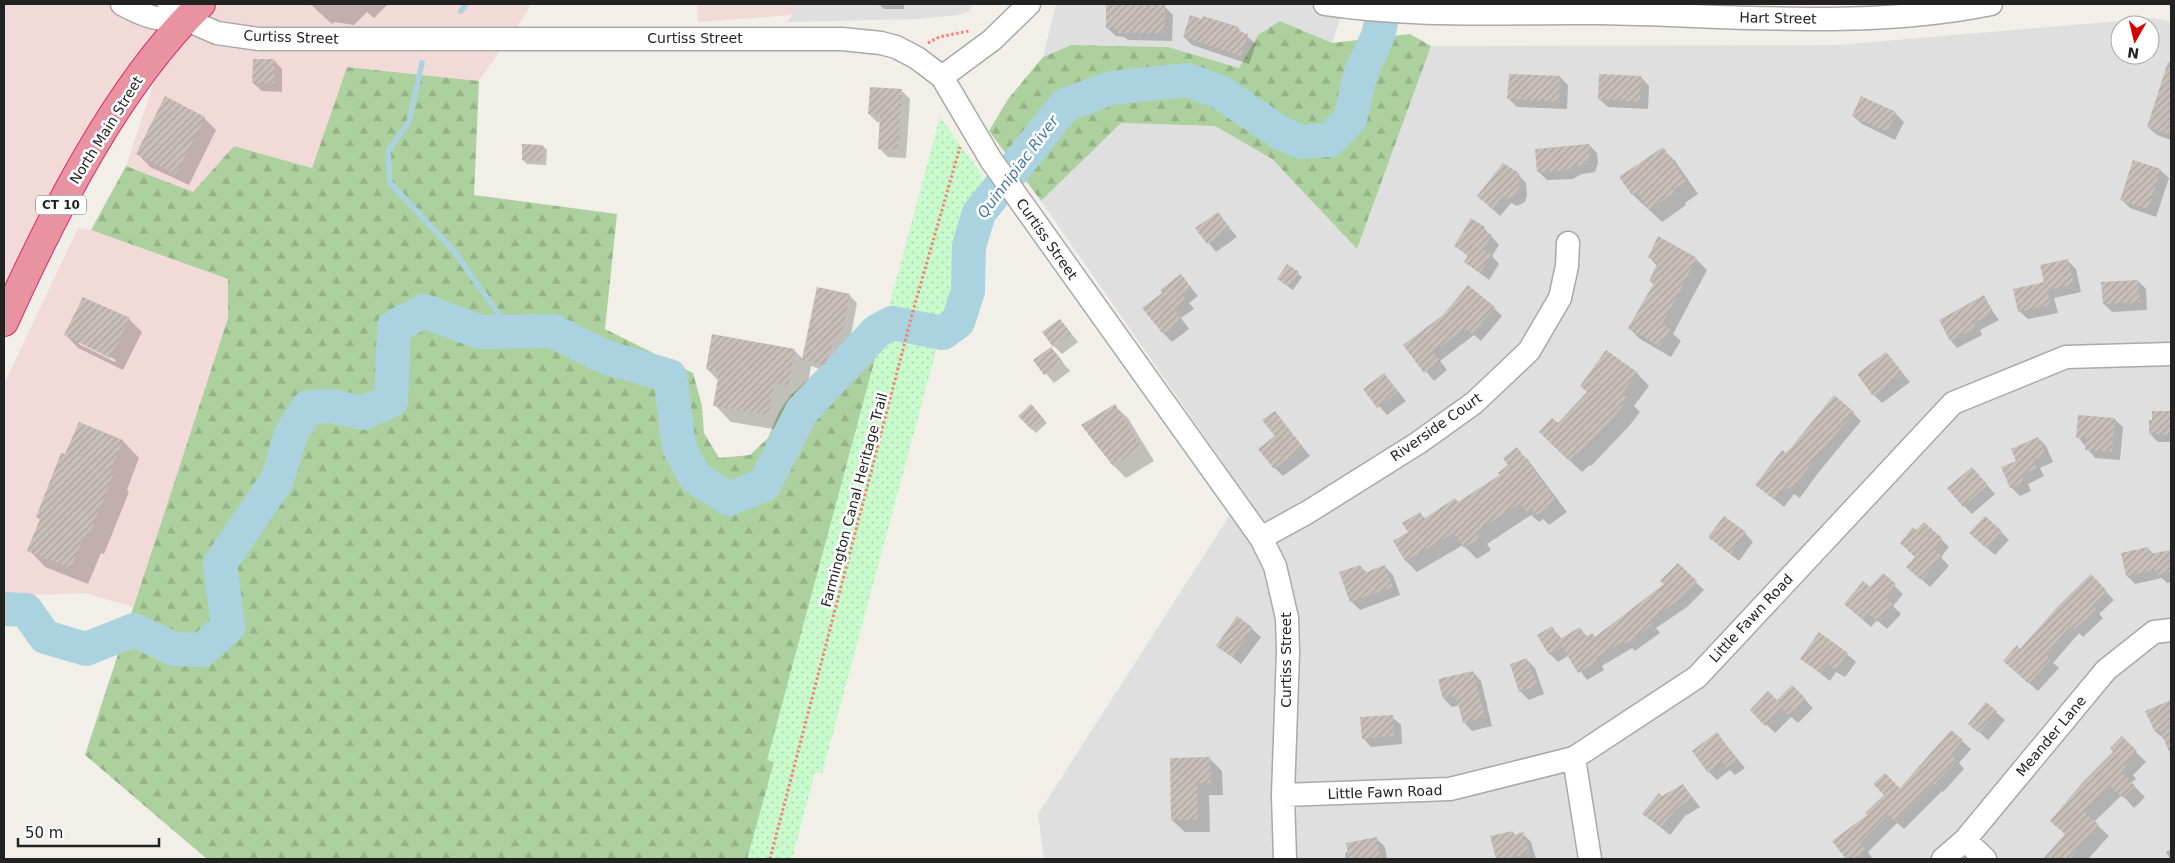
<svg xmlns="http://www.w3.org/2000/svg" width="2175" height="863" font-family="'DejaVu Sans',sans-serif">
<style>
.residential{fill:#e0dfdf;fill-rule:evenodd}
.commercial{fill:#f2dad9}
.forest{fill:url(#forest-firs)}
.park{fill:url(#park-dots)}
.shadow{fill:#0003;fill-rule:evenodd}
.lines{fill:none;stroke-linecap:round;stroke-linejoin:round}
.stream{stroke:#aad3df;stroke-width:5.5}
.river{stroke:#aad3df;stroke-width:34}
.building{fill:url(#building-hatch)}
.minor-casing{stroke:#a9a9a9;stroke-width:25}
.highway-casing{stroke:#dc2a67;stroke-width:30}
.path{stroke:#fa8072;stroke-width:3;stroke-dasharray:2.5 2.5;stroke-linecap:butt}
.minor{stroke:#fff;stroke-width:22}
.highway{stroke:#e892a2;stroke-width:28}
.labels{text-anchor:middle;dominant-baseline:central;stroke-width:5;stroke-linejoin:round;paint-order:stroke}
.shield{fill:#fff;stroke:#646464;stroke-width:1}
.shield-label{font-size:12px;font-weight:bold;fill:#222}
.street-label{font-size:14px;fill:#222;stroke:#fff}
.water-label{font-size:15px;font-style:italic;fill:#4a7aab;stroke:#fff}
</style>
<defs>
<pattern id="forest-firs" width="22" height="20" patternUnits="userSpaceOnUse" patternTransform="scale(1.25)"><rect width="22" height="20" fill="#add19e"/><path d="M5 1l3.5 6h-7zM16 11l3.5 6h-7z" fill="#95b388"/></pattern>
<pattern id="park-dots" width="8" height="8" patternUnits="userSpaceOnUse" patternTransform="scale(1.25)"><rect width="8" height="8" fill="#c8facc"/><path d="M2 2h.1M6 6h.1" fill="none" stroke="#acd6af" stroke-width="1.8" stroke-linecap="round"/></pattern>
<pattern id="building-hatch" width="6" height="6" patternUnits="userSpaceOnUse" patternTransform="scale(1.25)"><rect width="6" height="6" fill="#c7bfb8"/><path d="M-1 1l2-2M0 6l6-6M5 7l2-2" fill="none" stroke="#aba49e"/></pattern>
</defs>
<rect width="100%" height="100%" fill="#f2efe9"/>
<path class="residential" d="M793 4H972L970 11 958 15 919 19 787 22 793 15Z
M1056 4H1345L1332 43 1280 21 1258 35 1239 68 1167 47 1071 45 1043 57Z
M2154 18 2171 22V859H1044L1038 814 1244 493 1041 201 1121 123 1215 126 1272 159 1357 249 1431 46 1837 45ZM2120 25H2150V55H2120Z"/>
<path class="commercial" d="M4 4H176L4 291Z
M180 4H529V9L479 81 347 67 312 168 234 146 193 192 126 166Z
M697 4H793V15L698 22Z
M78 228 91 230 228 279V318L133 607 85 593 11 596 4 594V384Z"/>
<path class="forest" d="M1280 21 1332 43 1410 34 1431 46 1357 249 1272 159 1215 126 1121 123 1041 201 989 131 1008 99 1043 57 1071 45 1168 47 1239 68 1258 35Z
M347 67 479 81 474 195 617 214 605 329 693 373 702 406 704 433 719 458 750 455 768 438 779 412 790 396 843 347 884 353 749 859H207L85 755 228 318V279L91 230 126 166 193 192 234 146 312 168Z"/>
<path class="park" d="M940 117 983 176 822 774 815 772 792 859H747L774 762 767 760Z"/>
<path class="shadow" d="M310 4H388L374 18 367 12 354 25 335 22 332 24Z
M878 4H904V9H884Z
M1164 6 1173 15 1172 41 1128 40 1124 37 1116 36 1107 28Z
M1238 29 1256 44 1249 64 1192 45 1184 37Z
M274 60 282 69V92L262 91 253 83Z
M1560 77 1568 85 1567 109 1517 107 1509 99Z
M1641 77 1649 86 1648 109 1608 107 1599 99Z
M2161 87 2171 90V140L2157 135 2148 127Z
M902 91 910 99 906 158 888 157 879 148 881 122H877L869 114Z
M1895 113 1904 122 1895 140 1862 124 1853 116Z
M204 118 216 130 189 185 150 167 138 154Z
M1589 145 1597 153 1598 163 1595 172 1582 174 1573 179 1547 180 1538 171Z
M543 146 547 150 546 165 527 164 523 160Z
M1663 149 1675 161 1698 194 1685 203 1686 205 1662 222 1633 195 1621 177Z
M2160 170 2169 178 2156 217 2130 208 2122 200Z
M1518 174 1526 183 1527 195 1525 202 1517 206 1511 203 1500 216 1487 204Z
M1218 214 1237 237 1216 252 1197 228Z
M1484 228 1499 245 1492 256 1499 264 1489 280 1465 262 1469 257 1456 246Z
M1659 237 1696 259 1707 270 1673 334 1681 341 1671 357 1640 339 1629 328 1654 285 1650 281 1657 266 1649 257Z
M2068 261 2076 269 2081 292 2054 298 2058 313 2028 319 2019 311Z
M1287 265 1302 277 1293 290 1282 282Z
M1181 276 1198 296 1189 303 1194 309 1181 318 1189 329 1172 342 1163 333V293Z
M2138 281 2146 289 2147 310 2112 312 2104 304Z
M849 295 857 303 849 345 843 343 833 374 811 366 805 401 791 399 785 431 731 422 715 405 719 381 707 369 794 350 803 359Z
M1983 297 1999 320 1980 330 1982 335 1957 348 1951 341Z
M1494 308 1502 316 1481 341 1474 335 1440 361 1447 370 1434 381 1405 345Z
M129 319 142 332 123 370 78 348 66 335ZM79 341 116 360 115 362 79 344Z
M1060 320 1078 342 1062 354 1054 346Z
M1051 349 1070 371 1054 383 1035 361Z
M1607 352 1637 373 1649 386 1634 406 1640 412 1630 425 1591 466 1590 465 1582 472 1553 445 1558 425 1588 393Z
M1886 353 1910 382 1882 403 1874 395Z
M1384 374 1406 401 1387 415 1364 389Z
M1031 406 1047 423 1036 433 1020 416Z
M1115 406 1128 418 1154 461 1126 478 1114 466Z
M1274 412 1310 456 1283 476 1275 468 1276 437Z
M2153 412 2171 413V442H2158L2150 434Z
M1853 413 1861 421 1818 473 1800 498 1794 494 1784 507 1757 485 1786 454Z
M2114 419 2123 427 2120 460 2095 458 2078 437Z
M80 424 123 441 139 458 127 490 129 492 104 554 101 553 88 584 45 567 29 550 41 521 37 517Z
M2038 438 2046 446 2053 462 2040 468 2044 476 2028 484 2031 491 2020 496 2011 487 2003 468 2018 461Z
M1516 449 1528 460 1567 512 1549 525 1543 519 1539 522 1531 515 1487 544 1491 550 1477 559 1463 545 1417 572 1406 561 1395 541 1409 533 1420 514 1426 519 1458 503 1502 475 1510 465Z
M1980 477 1995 494 1972 514 1964 506Z
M2001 532 2009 540 1995 555 1979 541Z
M1745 533 1753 542 1739 561 1709 537Z
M1941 539 1949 547 1941 557 1949 566 1930 587 1908 567Z
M2148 548 2154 555 2171 552V582L2167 583 2162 578 2135 584 2127 576Z
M1678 565 1704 590 1687 607 1656 628 1660 633 1635 651 1632 648 1602 666 1604 670 1587 680 1569 655 1558 662 1550 654 1552 628 1562 639 1579 629 1588 637 1595 638 1665 585Z
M1360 566 1367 573 1385 567 1393 575 1400 595 1360 610 1351 601Z
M1883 575 1903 594 1893 606 1901 614 1887 629 1877 620 1871 627 1854 612Z
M2091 576 2114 600 2099 614 2103 618 2083 637 2079 633 2053 663 2059 668 2038 691 2013 669 2020 650Z
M1252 629 1261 637 1241 664 1218 646Z
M1847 654 1856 662 1845 677 1836 672 1830 681 1802 659Z
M1526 659 1535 668 1544 694 1529 700 1520 691Z
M1473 672 1481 681 1492 726 1472 731 1464 722 1460 705 1452 707 1444 699 1440 680Z
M1792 686 1813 708 1798 723 1791 717 1775 733 1752 710 1777 702Z
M2171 702V745L2156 732 2147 711Z
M1986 704 2005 720 1988 740 1970 724Z
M1392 717 1401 725 1402 744 1371 747 1363 738Z
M1951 731 1971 749 1959 763 1964 769 1943 792 1942 791 1904 829 1897 823 1868 852 1873 859H1848L1834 842 1900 790Z
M1717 734 1745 768 1735 775 1730 770 1717 780 1709 772Z
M2122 738 2146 762 2133 775 2136 779 2131 783 2145 797 2134 808 2122 795 2094 822 2109 836 2088 859H2052L2048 855 2066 835 2052 821 2115 752Z
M1210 759 1222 771 1223 795H1209L1210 832H1185L1172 820Z
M1683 785 1700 807 1685 816 1670 835 1644 814Z
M1512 832 1516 836 1523 834 1531 842 1536 859H1498L1492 837Z
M1376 838 1385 847 1387 859H1346L1345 853Z
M2171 849V859H2170L2166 852Z"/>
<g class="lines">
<path class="stream" d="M461 11 466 4
M422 63 409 122 388 151 390 183 454 251 511 332"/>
<path class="river" d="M4 609 26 610 45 637 86 649 134 630 174 649 202 650 228 627 220 564 277 480 291 434 308 407 333 406 362 413 391 401 394 327 424 311 480 332 553 331 605 357 670 376 679 447 695 477 729 499 764 485 802 411 877 331 892 323 943 333 958 322 968 291 969 246 979 213 1065 105 1111 88 1187 80 1220 92 1279 132 1301 142 1330 140 1350 119 1361 72 1378 36 1385 4"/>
</g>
<path class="building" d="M1106 4 1165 5 1164 33H1118V29L1106 28Z
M1190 15 1202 19 1203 16 1239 27 1238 31 1248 34 1241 56 1183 37Z
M253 59H274V84L252 83Z
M2168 62H2171V135L2147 127Z
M1509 74 1560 76 1559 102 1507 99Z
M1599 74 1641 76 1640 102 1598 99Z
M870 87 902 89 898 150 878 149 880 115 868 114Z
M165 96 205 117 176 174 136 154Z
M1861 96 1896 112 1887 132 1852 116Z
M522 144 543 145V161L522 160Z
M1589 144 1590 154 1587 164 1574 166 1564 171 1537 172 1535 149Z
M1663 147 1686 181 1673 190 1675 192 1649 210 1637 192 1632 195 1619 177Z
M2133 160 2161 169 2148 209 2120 200Z
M1503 163 1519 173V187L1516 194 1508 199 1503 196 1492 209 1477 196Z
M1218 212 1230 228 1207 244 1195 228Z
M1471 218 1485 227 1483 230 1492 235 1483 249 1492 254 1480 273 1464 262 1468 255 1454 246Z
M1658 236 1697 258 1662 324 1670 329 1660 347 1628 328 1654 283 1649 281 1658 262 1648 258Z
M2068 259 2074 284 2047 290 2050 305 2018 312 2013 289 2044 282 2040 265Z
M1287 264 1299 272 1289 287 1277 279Z
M1181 274 1191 287 1181 294 1186 300 1174 309 1182 320 1163 334 1142 308 1162 293 1160 290Z
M2138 280 2140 302 2103 304 2101 282Z
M1468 285 1495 307 1472 334 1465 328 1433 352 1440 361 1424 373 1403 345 1443 315Z
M817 287 850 294 841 337 835 336 825 366 802 359Z
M1984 295 1993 312 1974 323 1976 328 1950 341 1939 320Z
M83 297 130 318 110 358 64 335Z
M1060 319 1071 333 1053 347 1042 332Z
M712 334 795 349 789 385 774 383 769 415 713 406 719 372 706 369Z
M1051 347 1063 362 1044 375 1033 360Z
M1606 350 1637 372 1622 394 1628 398 1617 413 1578 455 1576 453 1569 461 1539 432 1552 418 1558 423 1587 392 1580 386Z
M1886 352 1903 373 1873 396 1857 374Z
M1384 373 1398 392 1377 408 1363 389Z
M1834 395 1854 412 1810 465 1791 491 1785 486 1775 500 1755 485 1782 450 1786 453 1789 450Z
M1031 404 1044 419 1032 430 1018 416Z
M1115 404 1142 448 1113 466 1081 425Z
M1275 411 1303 447 1274 469 1258 449 1275 436 1262 420Z
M2152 411H2171V435L2149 434V420H2152Z
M2078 415 2115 418 2112 452 2085 450 2086 438H2076Z
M79 422 123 440 110 473 113 475 88 538 84 537 71 568 27 551 40 519 36 517 61 453 65 454Z
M2038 437 2046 454 2033 460 2037 468 2021 475 2024 482 2010 488 2001 467 2016 461 2011 449Z
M1517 447 1556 500 1537 515 1532 508 1526 512 1520 503 1476 532 1480 538 1464 548 1454 533 1405 561 1393 541 1408 532 1402 523 1420 512 1424 519 1455 498 1458 502 1500 475 1498 473 1508 465 1503 458Z
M1972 467 1988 485 1963 507 1947 488Z
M1724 516 1746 532 1730 554 1708 537Z
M1985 516 2002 531 1986 548 1969 533Z
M1924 522 1942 538 1933 548 1942 556 1921 580 1906 567 1915 557 1900 543 1913 527 1916 530Z
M2148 547 2150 554 2171 550V572L2157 575 2156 570 2126 576 2121 553Z
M1678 563 1697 581 1680 599 1650 620 1653 624 1626 644 1623 641 1596 658 1598 662 1578 673 1562 647 1549 655 1537 635 1552 626 1560 639 1580 627 1586 637 1592 633 1595 637 1664 584 1660 581Z
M1360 565 1364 573 1385 565 1393 587 1350 602 1339 572Z
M1883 573 1896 584 1885 597 1893 604 1878 622 1868 613 1862 619 1844 604 1863 581 1870 587Z
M2091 574 2107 591 2092 605 2096 609 2074 630 2070 626 2045 654 2051 659 2029 684 2003 661 2017 645 2020 649 2059 605Z
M1237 616 1253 628 1232 657 1216 646Z
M1819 632 1848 653 1836 670 1827 664 1821 673 1800 659Z
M1527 658 1537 686 1519 692 1510 664Z
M1473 671 1485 717 1463 723 1456 696 1443 699 1438 679Z
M1792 685 1806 699 1789 716 1783 709 1765 726 1750 710 1768 691 1777 700Z
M2171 700V756L2159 728 2155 732 2145 711Z
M1986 702 1997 711 1979 733 1968 724Z
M1393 715 1394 736 1362 739 1360 717Z
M1951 730 1963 740 1951 755 1957 760 1934 785 1933 784 1895 822 1888 815 1860 843 1866 850 1853 859H1846L1832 841 1867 815 1865 813 1884 795 1873 784 1885 773 1900 788Z
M1717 732 1737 760 1726 768 1722 762 1708 773 1692 751Z
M2122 736 2137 751 2123 764 2126 767 2122 772 2135 786 2123 798 2110 786 2084 811 2099 825 2069 859H2043L2065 834 2050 821 2082 783 2113 752 2110 748Z
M1210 757 1211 783H1197L1198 820H1171L1170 758Z
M1683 784 1692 798 1677 808 1661 827 1642 814 1659 793 1662 796Z
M1513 831 1514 835 1523 832 1529 853 1507 859H1496L1490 836Z
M1377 837 1381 859H1349L1346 843Z"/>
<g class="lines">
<g class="minor-casing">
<path id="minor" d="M122 4C144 16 160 22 185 19
M169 4 185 19 217 33 259 39H842L881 43 896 47 917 58 942 77 991 160 1261 538 1275 566 1287 618 1288 652 1283 795 1285 859
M1325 4C1416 18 1508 12 1600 13 1729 15 1863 30 1991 4
M942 77 992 40 1029 4
M1261 538 1308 512 1418 443 1474 403 1529 351 1560 298 1567 266 1568 243
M1574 758 1590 859
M1283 795 1450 789 1574 758 1697 677 1953 403 2066 357 2171 354
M1965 840 1985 859
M1943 859 1965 840 2106 670 2154 632 2171 630"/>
</g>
<g class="highway-casing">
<path id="highway" d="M4 322C52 216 117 85 201 4"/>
</g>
<path class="path" d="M928 43 939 37 969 31
M770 859 913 311 960 147"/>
<use href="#minor" class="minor"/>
<use href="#highway" class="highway"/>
</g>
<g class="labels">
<rect class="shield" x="36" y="195.5" width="50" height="19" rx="4"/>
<g class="shield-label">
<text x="61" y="205">CT 10</text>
</g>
<g class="street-label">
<text transform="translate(1778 18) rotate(1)">Hart Street</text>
<text transform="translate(291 37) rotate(2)">Curtiss Street</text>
<text x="695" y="38">Curtiss Street</text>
<text transform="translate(106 130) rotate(-58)">North Main Street</text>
<text transform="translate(1047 239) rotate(55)">Curtiss Street</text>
<text transform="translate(1436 427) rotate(-35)">Riverside Court</text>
<text transform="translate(854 500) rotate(-75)">Farmington Canal Heritage Trail</text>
<text transform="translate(1751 618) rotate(-47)">Little Fawn Road</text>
<text transform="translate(1286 660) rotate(-90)">Curtiss Street</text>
<text transform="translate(2051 736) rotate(-50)">Meander Lane</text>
<text transform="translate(1385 792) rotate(-2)">Little Fawn Road</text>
</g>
<g class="water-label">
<text transform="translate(1018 167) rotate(-53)">Quinnipiac River</text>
</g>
</g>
<rect width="2175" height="863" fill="none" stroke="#222222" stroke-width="10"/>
<g transform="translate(2135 40) rotate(188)"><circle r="24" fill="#ffffff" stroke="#a7a7a7"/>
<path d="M0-4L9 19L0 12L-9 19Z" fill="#d40000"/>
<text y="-8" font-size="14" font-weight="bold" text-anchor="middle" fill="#222222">N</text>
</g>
<path d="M18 838v8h141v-8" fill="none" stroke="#222222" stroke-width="2.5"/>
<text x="25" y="838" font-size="15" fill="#222222" stroke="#ffffff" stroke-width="4" paint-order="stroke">50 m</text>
</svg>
